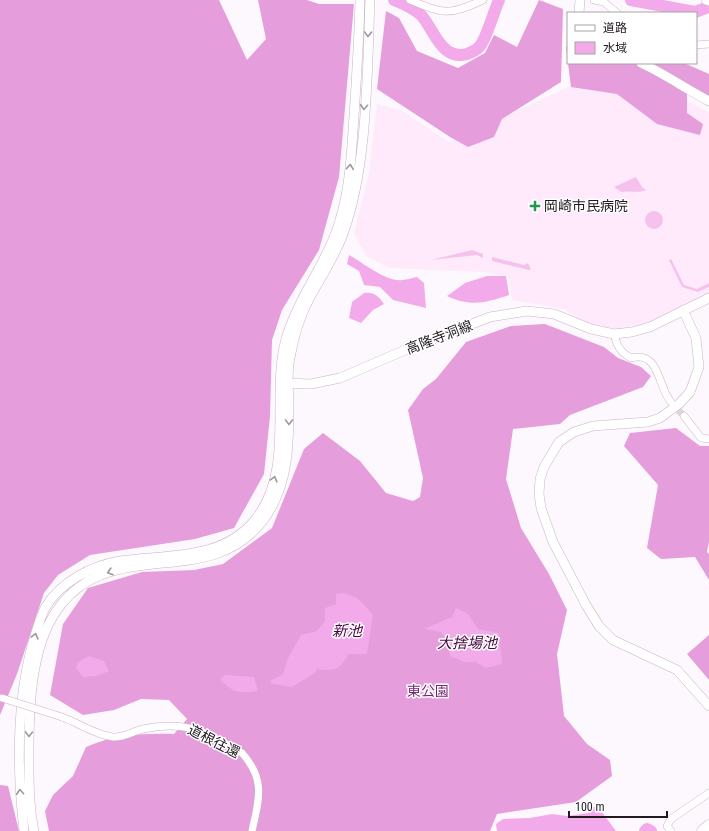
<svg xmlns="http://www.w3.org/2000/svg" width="709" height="831" font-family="'Roboto Condensed','Noto Sans JP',sans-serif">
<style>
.built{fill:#feeafb}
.green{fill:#f4c2ed}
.forest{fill:#e59ddc}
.water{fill:#f3aaea}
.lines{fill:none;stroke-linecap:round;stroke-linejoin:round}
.river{stroke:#f3aaea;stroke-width:12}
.street-tunnel{stroke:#dcd7dc;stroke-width:7;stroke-dasharray:7 3.5;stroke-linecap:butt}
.street-casing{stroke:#ccb2c9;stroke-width:8}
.secondary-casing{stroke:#ccb2c9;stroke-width:10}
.highway-casing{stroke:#ccb2c9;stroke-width:13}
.street{stroke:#fff;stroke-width:7}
.secondary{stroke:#fff;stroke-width:9}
.highway{stroke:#fff;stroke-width:12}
.street-bridge-casing{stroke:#ccb2c9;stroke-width:8;stroke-linecap:butt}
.street-bridge{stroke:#fff;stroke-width:7}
.oneway{stroke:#9c989b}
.poi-dot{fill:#239650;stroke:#fff;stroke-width:1.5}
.labels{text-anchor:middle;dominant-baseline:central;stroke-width:3;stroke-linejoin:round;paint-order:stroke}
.poi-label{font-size:14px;fill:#221921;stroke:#fff;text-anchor:start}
.street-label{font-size:14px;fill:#221921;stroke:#fff}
.park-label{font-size:14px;fill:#792774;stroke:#fff}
.water-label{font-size:15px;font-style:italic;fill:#480744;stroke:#fff}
</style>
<rect width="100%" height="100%" fill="#fdf8fd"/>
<path class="built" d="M616 65 709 112V294L655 322 617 329 584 322 564 309 512 300 509 277 483 272 389 268 366 256 354 233 368 178 377 104 401 110 449 142Z"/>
<path class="green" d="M636 177 642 187 646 190C637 194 631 190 621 192L614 187Z
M645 220a9 9 0 1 1 18 0a9 9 0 1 1-18 0Z
M472 250 483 254V258L477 255 431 260Z
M492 257 524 265 528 263 531 269 529 270 492 261Z
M671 259 684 285 697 289 709 283V287L698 292 682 287 669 260Z"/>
<path class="forest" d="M0 0H219L247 60 266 39 258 0H307L319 4H354L339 177 319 250 282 310 272 340 270 416 264 474 234 528 195 539 90 555 58 575 44 593 17 674 0 715Z
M539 0 563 9 561 82 502 119 494 137 468 147 450 137 377 89 386 11 399 18 417 51 458 68 485 53 494 35 517 47Z
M566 47H568V63H684L709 74V98L687 88V113L703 124 700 135 657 124 617 94 571 87Z
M545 324 604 347 618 358 641 367 651 376 643 387 570 415 560 424 513 429 506 479 521 528 549 574 567 610 557 654 564 716 587 744 610 760 612 776 576 802 497 814 490 831H49L45 811 53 795 73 776 86 747C113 735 144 733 174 734L187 719 169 700 141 699 114 710 83 715 50 695 63 624 88 588 142 572 194 570 223 564 272 528 304 449 323 433 360 461 386 493 413 501 420 497 423 478 408 410 423 389 436 379 466 342 511 326Z
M676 428 700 446H709V542L707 552 709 554V580L695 557 661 559 647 548 658 485 624 446 630 433Z
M709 635V680L687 654Z
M0 785 8 786 19 831H0Z"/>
<path class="water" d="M349 255C362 262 384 280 398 280 404 281 411 278 417 277L424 283 426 308 393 300 380 287 364 285 359 271 347 264Z
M487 276H506L509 295C486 303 470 307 447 296L465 283Z
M364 293C375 292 378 296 384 304L373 310 361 323 349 318 352 302Z
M344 593 357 598 373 614 367 654H349C339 669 336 672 317 669L315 673 292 687 272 684 270 681 283 674 288 658 301 635 317 631 325 621V608L336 604V594Z
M456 608 468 614 478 629 499 633 502 664 486 668 475 662H464L450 656 447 640 441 632 424 629 452 617Z
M89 656 104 661 109 671 97 676 83 677 76 668 78 662Z
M225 675 254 677 258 691C237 693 236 694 220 680Z
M590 806 599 808 616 831H497L496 824 503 819 530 818 552 814 567 816 589 813Z"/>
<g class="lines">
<path class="river" d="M394 0C404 4 413 8 421 15 434 29 441 61 467 54 473 52 479 49 482 43 489 30 493 14 499 0
M631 0 695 12 709 7
M645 831 647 829 651 831"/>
<path class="street-tunnel" d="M671 403 684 416"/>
<g class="street-casing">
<path id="street" d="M410 0C444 14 448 16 483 0
M594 0 604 2 617 13
M696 45 709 44
M614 334C617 346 620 352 631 358 660 350 658 388 671 402
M684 416 701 438 709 439
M62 717C79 723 95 735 113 737 123 738 134 731 143 729 187 720 205 732 242 753 266 780 259 799 252 831
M671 831 667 826 671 819 709 793"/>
</g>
<g class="secondary-casing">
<path id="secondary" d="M706 0 709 1
M579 13 580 0
M641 63C665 74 686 89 709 101
M683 310 696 338 699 367 690 392 679 404 660 418 648 422 593 426 574 432 559 442 544 467 540 479 539 494 541 508 553 542 586 605 599 626 613 640 677 670 709 706
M283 383 311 384 340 378 412 347 490 317 527 311 554 314 591 329 614 334 632 332 650 327 709 298
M24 831C17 770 16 706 32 646 36 633 39 620 45 608 60 582 91 566 120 561 166 554 222 561 255 520 296 469 270 395 286 339 298 297 328 262 340 220 349 191 351 161 353 131 356 87 359 44 360 0
M34 831C28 802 29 771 29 741 30 674 36 592 113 571 167 556 225 572 264 519 289 485 289 443 289 403 288 386 287 369 291 353 294 337 299 320 306 305 318 281 334 259 343 234 368 166 367 73 370 0"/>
</g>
<g class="highway-casing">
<path id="highway" d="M703 831 709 826"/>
</g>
<use href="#street" class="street"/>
<use href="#secondary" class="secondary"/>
<use href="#highway" class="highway"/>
<g class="street-bridge-casing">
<path id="street-bridge" d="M2 698 62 717"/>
</g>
<use href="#street-bridge" class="street-bridge"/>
</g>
<defs><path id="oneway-chevron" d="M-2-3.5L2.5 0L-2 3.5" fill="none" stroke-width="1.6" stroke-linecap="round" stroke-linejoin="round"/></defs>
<g class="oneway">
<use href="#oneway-chevron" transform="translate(368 34) rotate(92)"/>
<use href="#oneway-chevron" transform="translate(364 107) rotate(94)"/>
<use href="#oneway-chevron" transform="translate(350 167) rotate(-85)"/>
<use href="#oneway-chevron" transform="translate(289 422) rotate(90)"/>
<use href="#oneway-chevron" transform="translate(274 479) rotate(-75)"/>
<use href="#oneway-chevron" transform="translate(110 572) rotate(163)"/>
<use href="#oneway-chevron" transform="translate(35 636) rotate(-75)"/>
<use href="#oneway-chevron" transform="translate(29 734) rotate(91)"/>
<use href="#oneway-chevron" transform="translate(20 792) rotate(-94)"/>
</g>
<path class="poi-dot" d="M533 200h4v4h4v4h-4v4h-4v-4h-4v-4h4z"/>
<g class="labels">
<g class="poi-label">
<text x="544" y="206">岡崎市民病院</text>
</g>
<g class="street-label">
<text transform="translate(439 337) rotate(-21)">高隆寺洞線</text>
<text transform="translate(214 741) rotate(27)">道根往還</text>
</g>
<g class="park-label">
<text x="428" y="691">東公園</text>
</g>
<g class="water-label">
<text x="347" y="631">新池</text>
<text x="467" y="643">大捨場池</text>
</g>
</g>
<rect x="567" y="12" width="130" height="52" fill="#ffffff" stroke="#a7a3a6"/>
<rect x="575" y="25" width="20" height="6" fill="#ffffff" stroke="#a7a3a6"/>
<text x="603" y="32" font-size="12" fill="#221921">道路</text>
<rect x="575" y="42" width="20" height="12" fill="#f3aaea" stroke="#a7a3a6"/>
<text x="603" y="52" font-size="12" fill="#221921">水域</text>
<path d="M569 811v6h98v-6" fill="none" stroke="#221921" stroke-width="2"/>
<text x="575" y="811" font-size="12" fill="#221921" stroke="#ffffff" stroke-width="3" paint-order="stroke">100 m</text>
</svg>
